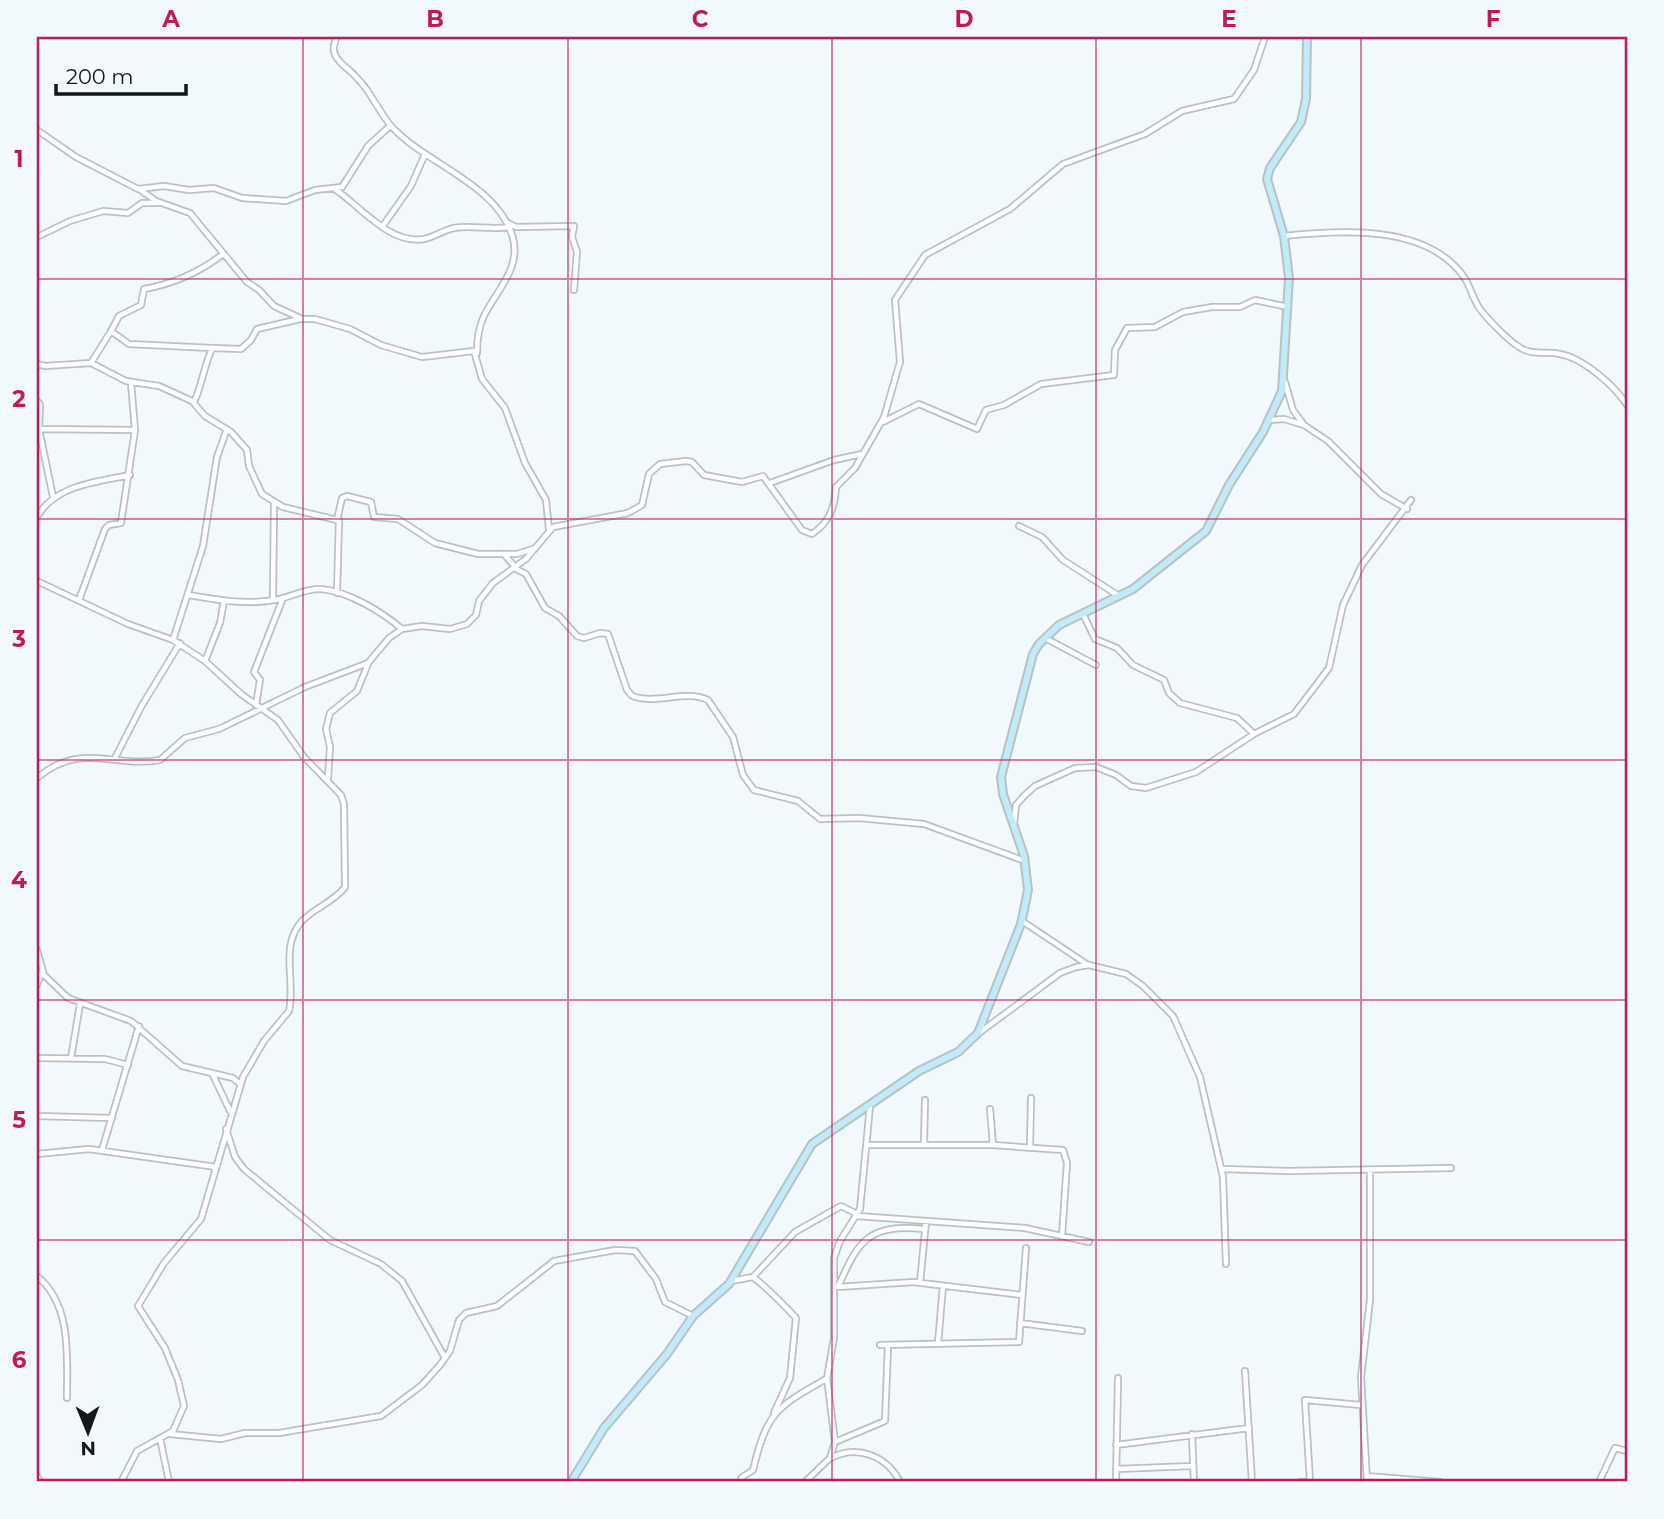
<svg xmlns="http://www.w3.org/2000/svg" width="1664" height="1519" font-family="Montserrat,sans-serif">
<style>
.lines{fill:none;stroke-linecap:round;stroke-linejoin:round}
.street-casing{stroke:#b9c1c4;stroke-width:8}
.secondary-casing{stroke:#b9c1c4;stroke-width:10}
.street{stroke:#fff;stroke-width:4.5}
.secondary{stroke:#c0ebf9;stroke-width:6}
.grid{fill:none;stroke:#c2185b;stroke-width:2;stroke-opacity:0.55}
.neatline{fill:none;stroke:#c2185b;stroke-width:2.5}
.grid-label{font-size:23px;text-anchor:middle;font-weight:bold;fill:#c2185b}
</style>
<rect width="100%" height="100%" fill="#f1f9fc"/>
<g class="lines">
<g class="street-casing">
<path id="street" d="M337 37C326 58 345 64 358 79 372 93 379 113 392 127 427 165 498 184 513 238 521 269 496 291 484 316 478 328 477 340 477 353
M37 130 76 157 138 189 164 186 189 190 214 188 242 198 286 201 315 190 342 187 368 146 390 126
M139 189 156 201 190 213 247 282 259 290 274 306 300 318
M336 190C361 207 390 245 424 239 434 237 444 230 454 228 472 225 491 230 509 227
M508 223 516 227 574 226 572 237 577 252 574 290
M382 227 411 186 425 154
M1284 236C1341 230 1427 224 1464 277 1470 286 1472 296 1478 306 1484 316 1509 341 1519 347 1532 356 1546 351 1560 354 1583 358 1615 386 1627 405
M37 237 70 221 103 211 128 213 142 203H158
M111 331 119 316 141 305 144 289C172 284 200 272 223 254
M91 363 111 331 129 344 212 348
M37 364 45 366 91 363 126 381 159 386 192 401 205 416 231 432 247 450 249 466 262 494 283 507 337 520 342 498 347 496 371 502 374 517 398 519 435 543 478 554H517L533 549
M1285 382 1293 410 1304 425 1328 441 1381 494 1407 509
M37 401 40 404 39 429 53 497
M194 402C201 389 207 354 213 348L241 349 251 340 257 329 300 319H315L350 329 381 345 422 357 474 351 482 379 505 408 525 463 546 500 549 529
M1269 420 1284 419 1304 425
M883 422 919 404 977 429 986 410 1004 405 1041 384 1114 375 1115 350 1127 328 1155 327 1183 312 1212 307H1240L1255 300 1288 307
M39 429 135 430
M770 483 834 460 862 454
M37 517C55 485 96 482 130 475
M1019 526 1042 537 1063 560 1119 596
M504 554 515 567
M514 568 526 574 545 608 559 616 577 636 584 638 600 633 608 634 627 690 632 696C657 705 685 689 708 700L733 737 743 775 754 790 798 801 820 819 859 818 924 824 1025 861
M37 581 128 624 173 640 205 661 241 694 278 720 304 757 341 795 344 804 345 887C333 903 315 907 302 921 279 946 296 982 289 1011L264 1041 243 1077 201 1219 164 1263 138 1306 165 1348 178 1380 184 1406 173 1431 137 1451 121 1482
M337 593 339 520
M189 595C217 600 246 605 274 600 290 598 305 588 321 589 348 591 382 612 402 629
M79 600 105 529 109 525 121 523 135 430 131 383
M273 600 274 504
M1083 614 1095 639 1117 648 1133 665 1164 680 1169 693 1180 703 1237 718 1254 734
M1045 638 1096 665
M173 640 203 546 217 457 227 429
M205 661 220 623 224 601
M256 705 260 680 254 672 283 598
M115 758 141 707 180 643
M37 778C81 741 113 768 160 760L185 738 219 729 305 687 368 663 389 638 402 629 422 626 450 629 467 624 476 615 479 601 493 583 526 559 553 527 628 513 642 505 649 474 660 464 686 461 692 462 704 475 742 482 763 476 802 530 812 534C830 522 835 506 836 487L855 468 884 417 900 362 895 300 925 255 1010 209 1063 164 1145 134 1182 111 1234 99 1254 70 1265 37
M328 778 330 747 326 729 330 713 357 691 368 664
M1014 824 1016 805 1024 796 1035 786 1075 768 1096 767 1116 775 1131 786 1146 788 1196 772 1254 734 1294 714 1329 668 1343 605 1362 565 1411 500
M1022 921 1088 965
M37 950 44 975 68 998 131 1021 182 1066 233 1078 240 1084
M37 985 42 971
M979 1033 1060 973 1076 967 1089 965 1126 974 1143 986 1173 1016 1200 1077 1223 1177 1226 1264
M37 1058 105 1059 128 1065
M71 1058 80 1004
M213 1075 230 1111
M990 1109 993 1145
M37 1116 112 1118
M226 1129 235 1157 244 1169 330 1240 381 1264 402 1281 445 1358
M924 1144 925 1100
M868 1145H993L1063 1150 1067 1163 1062 1236
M1030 1147 1031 1098
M102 1150 139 1026
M37 1154 89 1149 216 1167
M1222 1169 1289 1171 1451 1168
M857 1216 1025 1228 1089 1242
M924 1229C869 1224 859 1239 838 1287L913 1282 1022 1295
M37 1276C72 1305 67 1356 67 1398
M753 1277 795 1232 841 1206 857 1214
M731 1281 753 1277C771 1291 781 1302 796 1318L790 1378 774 1413
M920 1283 926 1221
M1020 1323 1082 1331
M938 1343 943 1286
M880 1345 1019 1342 1026 1248
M1245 1371 1252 1482
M170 1434 221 1439 245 1433H279L381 1416 422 1385 440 1365 450 1351 459 1320 466 1313 497 1306 554 1261 615 1250 635 1251 656 1279 665 1302 693 1316
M1192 1434 1194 1482
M160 1438 169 1482
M835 1442 885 1421 888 1345
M1116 1445 1249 1428
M831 1458C857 1444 887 1456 900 1482
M1116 1469 1193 1466
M37 1476 40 1482
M1367 1476 1440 1482
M741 1482V1478L753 1470C767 1413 775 1408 826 1379
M805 1482 830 1458 835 1442 827 1378 834 1338V1258L840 1241 860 1209 870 1106
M1116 1482 1118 1378
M1300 1482H1310
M1310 1482 1305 1400 1361 1405
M1367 1482 1361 1377 1370 1300V1171
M1599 1482 1615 1448 1627 1451"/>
</g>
<g class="secondary-casing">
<path id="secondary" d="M571 1482 604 1428 667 1354 693 1316 729 1284 812 1144 919 1071 958 1052 978 1033 1021 924 1028 890 1024 856 1003 794 1001 777 1033 654 1039 644 1059 625 1133 589 1206 531 1229 485 1263 432 1282 391 1289 278 1284 236 1267 179 1270 168 1301 122 1306 99 1307 37"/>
</g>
<use href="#street" class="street"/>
<use href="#secondary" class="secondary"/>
</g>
<path class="grid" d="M303 37V1482M568 37V1482M832 37V1482M1096 37V1482M1361 37V1482M37 279H1627M37 519H1627M37 760H1627M37 1000H1627M37 1240H1627"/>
<rect width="1664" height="1519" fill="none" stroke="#f1f9fc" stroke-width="77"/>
<g transform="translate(88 1432) rotate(179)" stroke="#f1f9fc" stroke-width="5" paint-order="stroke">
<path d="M0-5L12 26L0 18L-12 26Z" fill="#141617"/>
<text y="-10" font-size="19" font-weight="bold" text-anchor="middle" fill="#141617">N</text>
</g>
<path d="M56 84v10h130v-10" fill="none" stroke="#141617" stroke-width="3.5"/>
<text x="66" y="84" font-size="21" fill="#141617" stroke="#f1f9fc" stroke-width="5" paint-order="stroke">200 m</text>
<rect x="38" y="38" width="1588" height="1442" class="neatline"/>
<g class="grid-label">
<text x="171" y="27">A</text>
<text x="435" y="27">B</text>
<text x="700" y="27">C</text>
<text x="964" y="27">D</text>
<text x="1229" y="27">E</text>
<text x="1493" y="27">F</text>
<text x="19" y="167">1</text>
<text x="19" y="407">2</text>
<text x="19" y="647">3</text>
<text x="19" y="888">4</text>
<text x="19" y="1128">5</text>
<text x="19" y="1368">6</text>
</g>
</svg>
